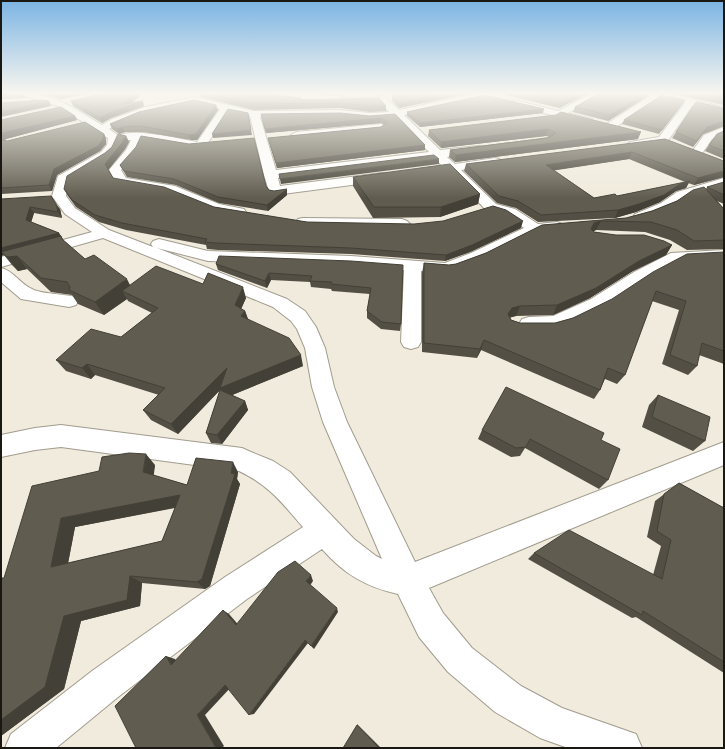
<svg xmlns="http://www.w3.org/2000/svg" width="725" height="749" font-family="Arial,sans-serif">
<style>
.green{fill:#b3e4b8}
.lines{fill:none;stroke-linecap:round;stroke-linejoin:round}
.street-casing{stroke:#a19c8e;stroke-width:2}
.street{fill:#fff;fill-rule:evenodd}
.wall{fill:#534f44;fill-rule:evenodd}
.shaded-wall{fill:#434037}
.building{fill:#605c4f;stroke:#434037;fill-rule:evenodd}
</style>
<rect width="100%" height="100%" fill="#f0ebdc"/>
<path class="green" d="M299 93H395C367 102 329 95 299 93Z"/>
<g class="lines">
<g class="street-casing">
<path id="street" d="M21 93C53 93 75 109 102 125L112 119 145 107 195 97 254 111 340 110 370 113 389 112 377 99 382 96 385 97 399 110 478 93H493L492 95 404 115 440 150 479 146 483 147 485 149 483 151 479 152 447 157 455 164 495 158 499 159 501 162 499 165 461 170 496 204 515 209 538 224 557 222 562 224 565 227 562 230 538 233 483 261 453 272 447 273 421 271V342L418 347 411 349 404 347 401 342 404 270 351 266 208 261 157 248 287 299 305 311 316 327 325 348 334 387 347 422 415 562 724 442V465L429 588 443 613 472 648 521 686 562 708 636 734 642 748H568L540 738 495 712 448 672 419 637 398 594C366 587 344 574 322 549L247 599 118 697 56 748H5L11 734 92 671 225 577 303 527C281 502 270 486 239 471L61 447 35 450 1 457V435L35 428 61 425 242 448 251 452 273 461 290 472 354 539 376 556 382 559 323 422 312 387 305 348 297 329 291 321 273 307 103 238 1 267V257L92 232 65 214 52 196 58 176 101 152 107 145 108 138 58 106 22 95ZM195 103 220 109 197 142C182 139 130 127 119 136L109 129C136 113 165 109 195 103ZM228 111 250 116 264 175 270 194 275 195 382 181 387 180 388 177 387 174 382 173 280 186 278 178 435 158 442 166 420 169 418 172 420 175 424 176 449 172 486 210 505 215 524 228 471 253 445 263 351 256 208 251 159 239 153 241 151 244 153 247 109 230 75 208 66 196 69 181C85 170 118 158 119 138L124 140H131L126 150 109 170 117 184C134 188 151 188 167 193 189 199 220 221 244 215L246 212 244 209 219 204 175 186 126 178 121 170 137 151 142 139 194 148 206 146ZM340 116 370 119 395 117 429 152 276 170 260 117Z
M255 93 339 96 344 99 339 102C325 101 261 101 255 93Z
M593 93H604L568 113 592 119 593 121 592 123 588 124 512 105 510 103 515 100 558 111Z
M647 93H664L694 99 696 101 724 107V113L692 106 667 142 634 147 630 146 628 144 630 142 659 137 685 103 660 97 613 129H605L604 127 605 125 650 96Z
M381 124 385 125 386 127 385 129 296 138 291 135 296 132Z
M724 127V134L712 139 701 155H693L691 153 704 135Z
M724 178V186L687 198 671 209 645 220 640 221 635 220 633 217 635 214 661 203 677 192Z
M303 218 402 219 407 221 410 224 407 227 402 229 298 225 296 222 298 219Z
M724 250V260C710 261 695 259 681 262 674 263 666 269 660 273 620 293 569 342 522 329L519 324 522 319 529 317 553 316 591 299 634 272 671 253Z
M1 268C14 271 20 284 32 289 41 294 64 294 76 297L78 301 76 305 69 307 21 299 1 282Z"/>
</g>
<use href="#street" class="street"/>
</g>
<path class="wall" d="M1 93H23L26 98 1 99Z
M39 93H90L61 99Z
M105 93H143L132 103 144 106 111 118 102 123 73 106 71 101Z
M200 93H261L302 99 386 106V111L370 112 340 108 254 110 201 97Z
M291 93H308V94Z
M401 93H471L399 108 392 101V95Z
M498 93H590L559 108Z
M600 93H649L648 96 608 121 573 112 575 107Z
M670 93H724V105Z
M682 104 659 134 622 124 624 120Z
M724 108V126L703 134 693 147 672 138 676 132Z
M218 110 197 140H191L143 132H125L119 134 112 129 110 124Z
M407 112 543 113 420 127 407 116Z
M261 114 370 116 395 114 425 145V150L277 168 269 142 268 138 381 127 384 125 381 123 266 133Z
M556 115 638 139 455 162 449 157 450 150 549 137 546 136 441 148 428 136 429 130Z
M75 116 77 120 6 139 4 141H7L104 134 106 139V144L100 151 57 175 52 191 1 194V120Z
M724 131V159L705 151 709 145Z
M126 136 129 142 125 149 108 170 113 178 214 207 307 222 521 228 470 252 445 261 351 254 218 250 207 249 206 245 126 230 99 222 76 207 68 196 64 189 105 153Z
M665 139 724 161V177L694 185 688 183 686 188 676 191 660 202 636 212 615 218 538 222 516 208 497 203 464 171 466 164ZM629 159 685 182 617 196 594 198 554 170Z
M120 165 266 186 269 190 274 191 287 189V195L268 211 219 203 176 185 127 177Z
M353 177 480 194 478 204 440 217 373 218 353 186Z
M724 182V204L717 201 724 209V249L687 250 670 240 645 232 596 230 594 231V232L672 245 666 255 633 271 590 298 553 315 516 316 510 317 511 320 520 323H555L573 318 724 252V364L699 355 697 366 688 375 662 364 679 310 652 301 625 375 617 384 605 379 600 390 594 399 481 350 477 358 422 352V273L424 263 449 265 456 264 486 253 542 225 626 218 652 211 706 189 707 187Z
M1 199 60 209 62 218 34 213 31 222 59 233 64 241 85 259 130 285 203 284 246 298 241 309 245 311 248 319 303 366 232 395 245 401 248 410 222 444 211 443 206 433 220 390 178 434 151 420 143 410 159 395 95 375 91 379 66 371 56 360 121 337 152 313 128 301 127 299 104 315 78 304 72 295 51 292 27 269 18 271 12 265 4 255 1 256Z
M351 261 401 324 400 331 381 329 367 318V311L370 294 332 291 331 289 311 287 310 282 271 280 267 288 218 270 216 264Z
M658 395 705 441 693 451 642 427 649 405Z
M482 430 601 440 608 480 599 489 525 448 520 456 511 457 478 439Z
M155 465 153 475 187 485 238 472 237 479 240 484 210 586 205 589 142 583 140 606 81 621 64 689 1 736V582L4 578ZM175 508 162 541 68 563 75 527Z
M679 483 722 507 724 506V673L636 617 632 618 528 559 534 553 653 575 661 546 647 537 655 501Z"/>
<path class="shaded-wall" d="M68 93H90L61 99 59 95Z
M136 93H143L127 106 143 101 144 106 111 118 102 123 100 118 123 104Z
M446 93H471L399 108 400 103Z
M581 93H590L559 108 561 103Z
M646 93H649L648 96 608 121 610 115Z
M49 101 51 106 1 117V112Z
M216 105 218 110 197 140H191L189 135Z
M544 109 543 113 420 127V123Z
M75 116 77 120 6 139 2 142 1 140V135L2 133Z
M381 118V123L266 133 265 129Z
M724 121V126L703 134 693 147 697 141 707 127Z
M123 127 125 132 119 134 117 129Z
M548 129 546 136 441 148V142Z
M251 130 252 135 213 138 212 134Z
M641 132 638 139 455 162 456 155Z
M104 134 106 139V144L100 151 57 175 52 191 49 185 54 169Z
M126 136 129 142 125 149 108 170 105 164Z
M425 145V150L277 168 276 163Z
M632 152 629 159 544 172 546 165Z
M439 159V164L281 184 280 179Z
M724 171V177L694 185 698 178Z
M690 181 686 188 676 191 660 202 636 212 615 218 618 210 680 184Z
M287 189V195L268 211 267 205Z
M480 194 478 204 440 217 441 207Z
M56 204 60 209 62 218 58 212Z
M30 207 34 213 30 226 26 220Z
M523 221 521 228 470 252 445 261 446 255Z
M601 221 596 230 590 233 594 223Z
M59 233 69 249 1 252 4 255 1 256V248Z
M672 245 666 255 633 271 590 298 553 315 557 305 639 261Z
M17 256 27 269 18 271 7 257Z
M269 273 271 280 267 288 265 281Z
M127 279 134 293 122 291 127 299 104 315 95 302Z
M243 287 246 298 238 316 235 305Z
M520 306 516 316 509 318 508 314 512 308Z
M245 311 249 322 241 316Z
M484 340 481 350 477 358 480 349Z
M301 355 303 366 225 398 221 389 178 434 171 424 227 368Z
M87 364 95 375 91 379 82 368Z
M245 401 248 410 222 444 217 435Z
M146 454 155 465 153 482 143 472Z
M233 462 238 472 237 479 240 484 210 586 205 589 197 582 231 473Z
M180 495 188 505 75 527 66 574 51 567 61 518Z
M311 575 313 581 309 587 306 581Z
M130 576 142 583 140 606 81 621 64 689 1 736V720L64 616Z
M337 608 338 612 314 649 311 646Z
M223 610 229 614 242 629 236 625Z
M305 640 308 643 254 714 249 715Z
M166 656 175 659 180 667 171 665Z
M225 685 232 686 205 715 224 746 222 748H216L197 715Z
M357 724 381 748H379L357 725Z"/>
<path class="building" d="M1 93H23L1 94Z
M52 93H68L59 95Z
M105 93H136L123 104 143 101 109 113 100 118 71 101Z
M204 93H261L301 98 300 100 379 98 386 106H370L340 103 253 104Z
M401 93H446L400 103 392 95Z
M522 93H581L561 103Z
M600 93H646L610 115 575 107Z
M697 93H724V99Z
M485 95 544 109 420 123 407 112Z
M662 95 685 100 662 130 624 120Z
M44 100 49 101 1 112V103Z
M194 100 216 105 196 134 189 135 141 126 123 127 117 129 110 124 139 112Z
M696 102 724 108V121L707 127 697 141 676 132Z
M61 107 75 116 2 133 1 135V120Z
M228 109 248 113 251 130 212 134Z
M561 112 641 132 456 155 450 150 548 138 556 133 548 129 441 142 429 130 556 115Z
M340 113 370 116 395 114 425 145 276 163 268 138 381 127 388 122 381 118 265 129 261 114Z
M85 122 104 134 103 139 98 146 54 169 49 185 1 188V139L2 140 7 141Z
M724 131V151L709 145 717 134Z
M118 134 126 136 122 143 105 164 113 178 164 187 214 207 307 222 414 224 443 221 493 206 506 210 523 221 472 245 446 255 351 248 215 243 205 242 207 239 122 223 95 215 72 200 64 189 67 176 105 153 112 147Z
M141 136 189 144 254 138 266 186 269 190 274 191 287 189 267 205 218 197 174 179 124 171 120 165 136 147Z
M665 139 724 161V171L698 178 632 152 546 165 594 198 615 194 617 196 690 181 680 184 664 195 639 204 618 210 541 215 518 201 499 196 466 164Z
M434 155 439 159 280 179 279 174Z
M450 164 480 194 441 207H374L353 177Z
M724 182V195L707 187Z
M704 187 724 209V220H723L724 221V240L694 241 677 230 651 222 601 221 594 223 591 229 594 232 616 235H644L664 241 672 245 639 261 596 288 557 305 520 306 512 308 508 314 511 320 520 323H555L573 318 612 299 653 272 687 254 724 252V351L702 343 697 366 670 355 686 301 656 291 625 375 608 368 600 390 484 340 480 349 424 343V263L449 265 456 264 486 253 542 225 626 218 652 211 677 201 693 190Z
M51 196 56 204 58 212 30 207 26 220 59 233 1 248V199Z
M61 236 62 239 85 259 94 255 127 279 95 302 69 290 70 287 67 282 41 278 17 256 7 257 1 252Z
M219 256 351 261 403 265 401 324 382 322 367 311 371 288 331 284 332 282 310 281 312 276 269 273 265 281 216 264Z
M156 266 203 284 208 273 243 287 235 305 245 311 241 316 289 338 301 355 220 388 227 368 171 424 143 410 165 388 87 364 82 368 56 360 91 329 121 337 158 308 122 291Z
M506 387 604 433 601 440 620 449 608 480 530 439 526 447 516 448 482 430Z
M220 390 245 401 217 435 206 433Z
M658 395 710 417 705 441 652 417Z
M129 453 146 454 143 472 187 485 196 458 233 462 231 473 235 474 202 579 197 582 130 576 127 600 64 616 45 687 1 720V582L2 578H4L32 486 99 471 102 457ZM180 495 162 541 51 567 61 518Z
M679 483 724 508V662L643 611 642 615 534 553 569 530 662 579 671 540 657 531 664 494Z
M295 561 311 575 306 581 337 608 311 646 305 640 249 715 225 685 197 715 216 748H136L115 706 166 656 171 665 223 610 236 625 278 572Z
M357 725 379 748H343Z"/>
<linearGradient id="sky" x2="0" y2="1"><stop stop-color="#7bb4e3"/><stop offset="0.47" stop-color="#f8f6ef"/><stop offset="1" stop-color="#f8f6ef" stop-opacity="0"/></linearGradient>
<rect width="725" height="198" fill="url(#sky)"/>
<rect width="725" height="749" fill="none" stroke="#1a1813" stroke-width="4"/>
</svg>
